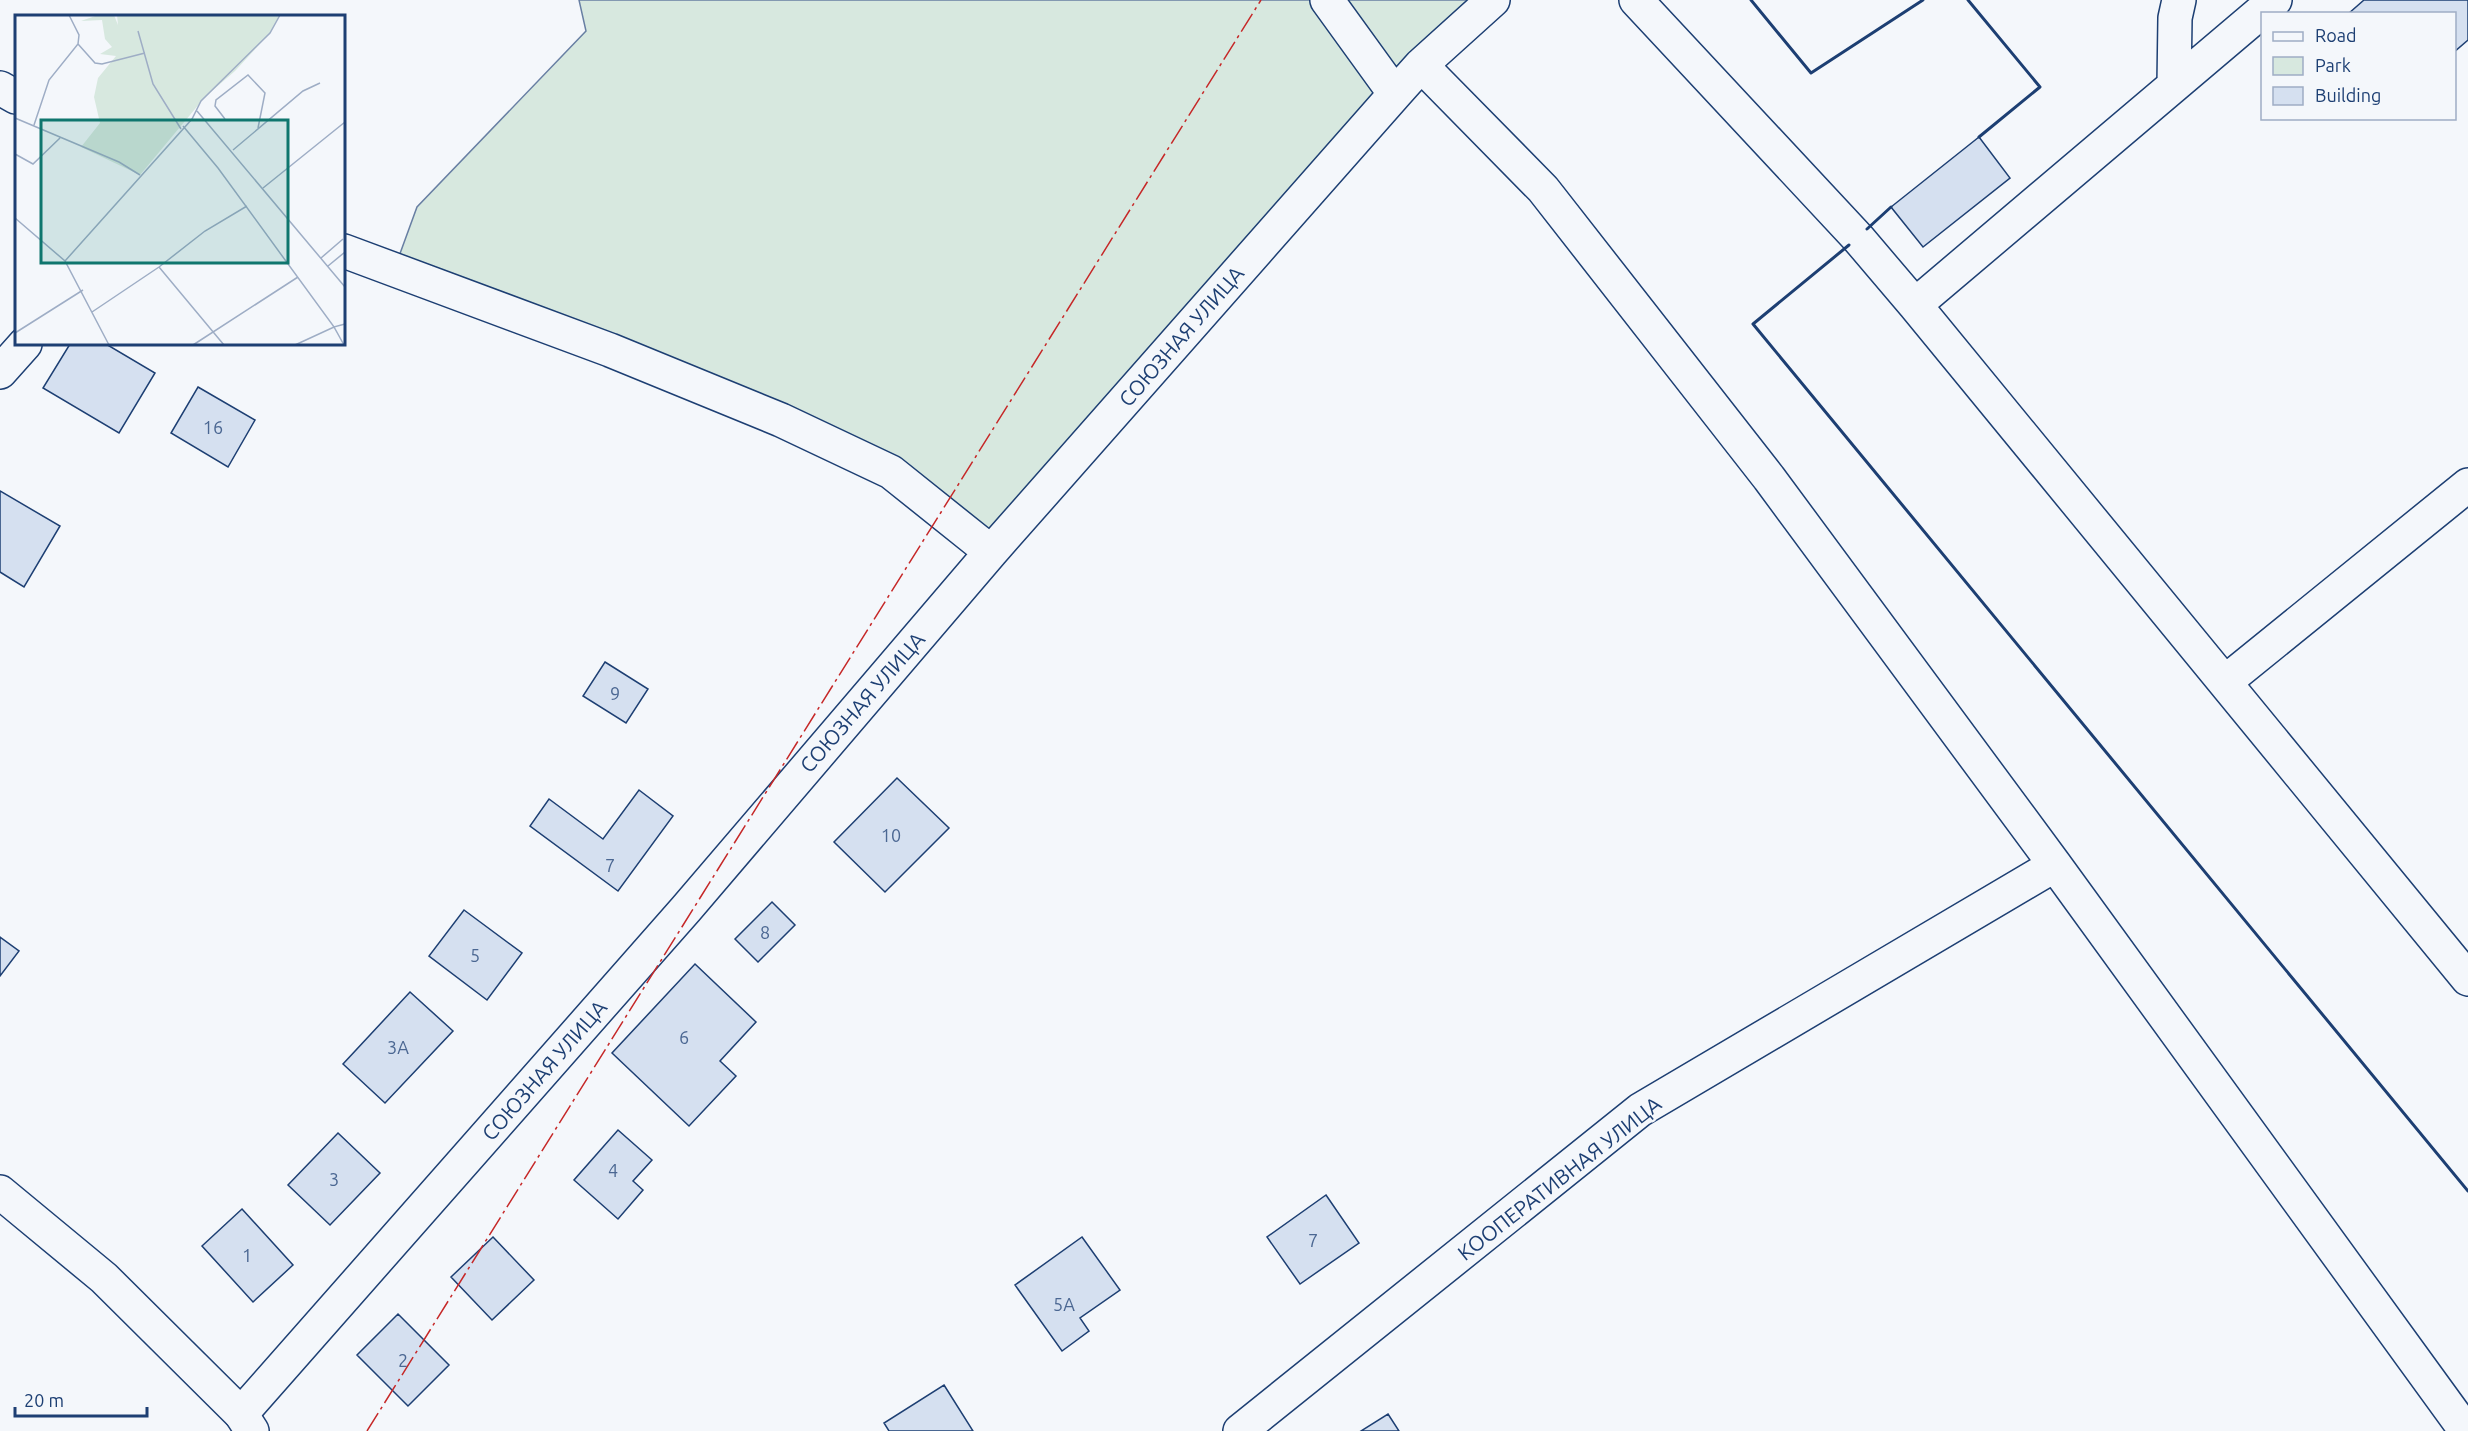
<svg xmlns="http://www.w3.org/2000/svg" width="2468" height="1431" font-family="Ubuntu,sans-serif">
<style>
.green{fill:#d7e8df;stroke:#687fa3;stroke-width:1.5}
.building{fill:#d5e0f0;stroke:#1d3f73;stroke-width:1.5}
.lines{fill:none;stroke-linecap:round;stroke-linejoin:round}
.minor-casing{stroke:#1d3f73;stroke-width:36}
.major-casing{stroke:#1d3f73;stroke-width:36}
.minor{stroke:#f4f7fb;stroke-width:33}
.major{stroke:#f4f7fb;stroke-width:33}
.wall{stroke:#1d3f73;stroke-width:3}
.power{stroke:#c62828;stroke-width:1.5;stroke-dasharray:21 4.5 3 4.5;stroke-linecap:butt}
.labels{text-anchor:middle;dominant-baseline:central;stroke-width:4.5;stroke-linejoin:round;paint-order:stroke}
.number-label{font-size:18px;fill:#4b6792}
.street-label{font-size:21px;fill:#1d3f73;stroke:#f4f7fb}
.inset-road{fill:none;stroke:#9eadc5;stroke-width:1.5}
.view{fill:#0f766e;fill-opacity:0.15;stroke:#0f766e;stroke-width:3}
.inset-edge{fill:none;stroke:#1d3f73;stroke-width:3}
</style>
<rect width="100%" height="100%" fill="#f4f7fb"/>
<path class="green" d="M579 0H1493L991 552 891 472 394 270 417 207 586 31Z"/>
<path class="building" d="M2364 0H2468V40L2454 52V14H2348Z
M1979 137 2010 178 1923 247 1891 207Z
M70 344H106L155 373 119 433 43 388Z
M198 387 255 420 228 467 171 433Z
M0 491 60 526 24 587 0 572Z
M605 662 648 689 626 723 583 696Z
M897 778 949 828 885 892 834 842Z
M639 790 673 816 618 891 530 826 549 799 603 839Z
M772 902 795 925 758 962 735 939Z
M464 910 522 953 487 1000 429 956Z
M0 937 19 951 0 976Z
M695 964 756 1022 720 1061 736 1076 689 1126 612 1053Z
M410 992 453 1031 385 1103 343 1064Z
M618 1130 652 1160 633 1181 643 1190 618 1219 574 1180Z
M338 1133 380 1173 330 1225 288 1185Z
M1326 1195 1359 1243 1300 1284 1267 1237Z
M242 1209 293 1265 253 1302 202 1246Z
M493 1237 534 1280 492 1320 451 1277Z
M1082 1237 1120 1290 1080 1318 1089 1331 1062 1351 1015 1285Z
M398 1314 449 1365 408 1406 357 1355Z
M944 1385 973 1431H889L884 1423Z
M1388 1414 1399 1431H1361Z"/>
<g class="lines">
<g class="minor-casing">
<path id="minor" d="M1327 0 1395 94
M1636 0 1858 238 1915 305 2468 979
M1421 65 1543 189 1769 478 2055 865 2466 1431
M2174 85 2175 18 2179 0
M0 88 16 97
M344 251 610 350 781 420 891 472 991 552
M1915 305 2275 0
M0 372 25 344
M2225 682 2468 485
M241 1414 686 909 991 552 1395 94 1421 65 1493 0
M1240 1431 1640 1110 2055 865"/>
</g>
<g class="major-casing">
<path id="major" d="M0 1192 104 1278 241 1414 252 1431"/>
</g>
<use href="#minor" class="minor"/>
<use href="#major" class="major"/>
<path class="wall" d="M1751 0 1811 73 1923 0
M1968 0 2040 87 1979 137
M1867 229 1891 207
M1849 245 1753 324 2468 1191"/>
<path class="power" d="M367 1431 1261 0"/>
</g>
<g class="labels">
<g class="number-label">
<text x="213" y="427">16</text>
<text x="615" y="693">9</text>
<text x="891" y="835">10</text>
<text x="610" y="865">7</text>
<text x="765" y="932">8</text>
<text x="475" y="955">5</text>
<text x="684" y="1037">6</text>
<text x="398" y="1047">3А</text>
<text x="613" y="1170">4</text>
<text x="334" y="1179">3</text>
<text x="1313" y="1240">7</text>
<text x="247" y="1255">1</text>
<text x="1064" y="1304">5А</text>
<text x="403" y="1360">2</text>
</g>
<g class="street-label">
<text transform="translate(1181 336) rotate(-49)">СОЮЗНАЯ УЛИЦА</text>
<text transform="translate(862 702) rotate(-49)">СОЮЗНАЯ УЛИЦА</text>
<text transform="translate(544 1070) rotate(-49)">СОЮЗНАЯ УЛИЦА</text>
<text transform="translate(1559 1178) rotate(-38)">КООПЕРАТИВНАЯ УЛИЦА</text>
</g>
</g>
<g transform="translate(15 15)">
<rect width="330" height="330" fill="#f4f7fb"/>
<path d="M83 0H99L103 10 102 0H265L255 18 220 56 190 82 125 160 66 132 85 108 79 82 83 63 101 41 85 39 97 32 90 24 87 5 66 6Z" fill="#d7e8df"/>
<path class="inset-road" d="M123 16 138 69 166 114M63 29 80 48 87 49 130 38M182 96 330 272M0 103 104 147 125 160M210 104 200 91 201 85 233 60 250 78 243 113M19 110 34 65 63 29 64 20 54 0M168 111 203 153 319 312 330 309M218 135 288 76 305 68M0 139 18 149 45 123M248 173 330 107M0 203 50 246 94 330M306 243 328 224M50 246 177 104 186 86 255 18 265 0M313 251 330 237M144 252 209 330M77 297 144 252 190 216 232 191M0 318 68 275M178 330 283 262M280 330 319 312 329 330"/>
<path class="view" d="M26 105H273V248H26Z"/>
<rect width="330" height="330" class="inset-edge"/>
</g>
<rect x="2261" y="12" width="195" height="108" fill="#f4f7fb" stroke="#9eadc5" stroke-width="1.5"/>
<rect x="2273" y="32" width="30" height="9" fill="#f4f7fb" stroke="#9eadc5" stroke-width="1.5"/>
<text x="2315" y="42" font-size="18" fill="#1d3f73">Road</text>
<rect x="2273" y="57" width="30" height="18" fill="#d7e8df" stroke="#9eadc5" stroke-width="1.5"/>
<text x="2315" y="72" font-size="18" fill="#1d3f73">Park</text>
<rect x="2273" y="87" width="30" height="18" fill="#d5e0f0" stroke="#9eadc5" stroke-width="1.5"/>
<text x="2315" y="102" font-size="18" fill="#1d3f73">Building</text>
<path d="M15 1407v9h132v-9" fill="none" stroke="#1d3f73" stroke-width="3"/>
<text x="24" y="1407" font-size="18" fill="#1d3f73" stroke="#f4f7fb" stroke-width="4.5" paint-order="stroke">20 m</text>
</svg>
